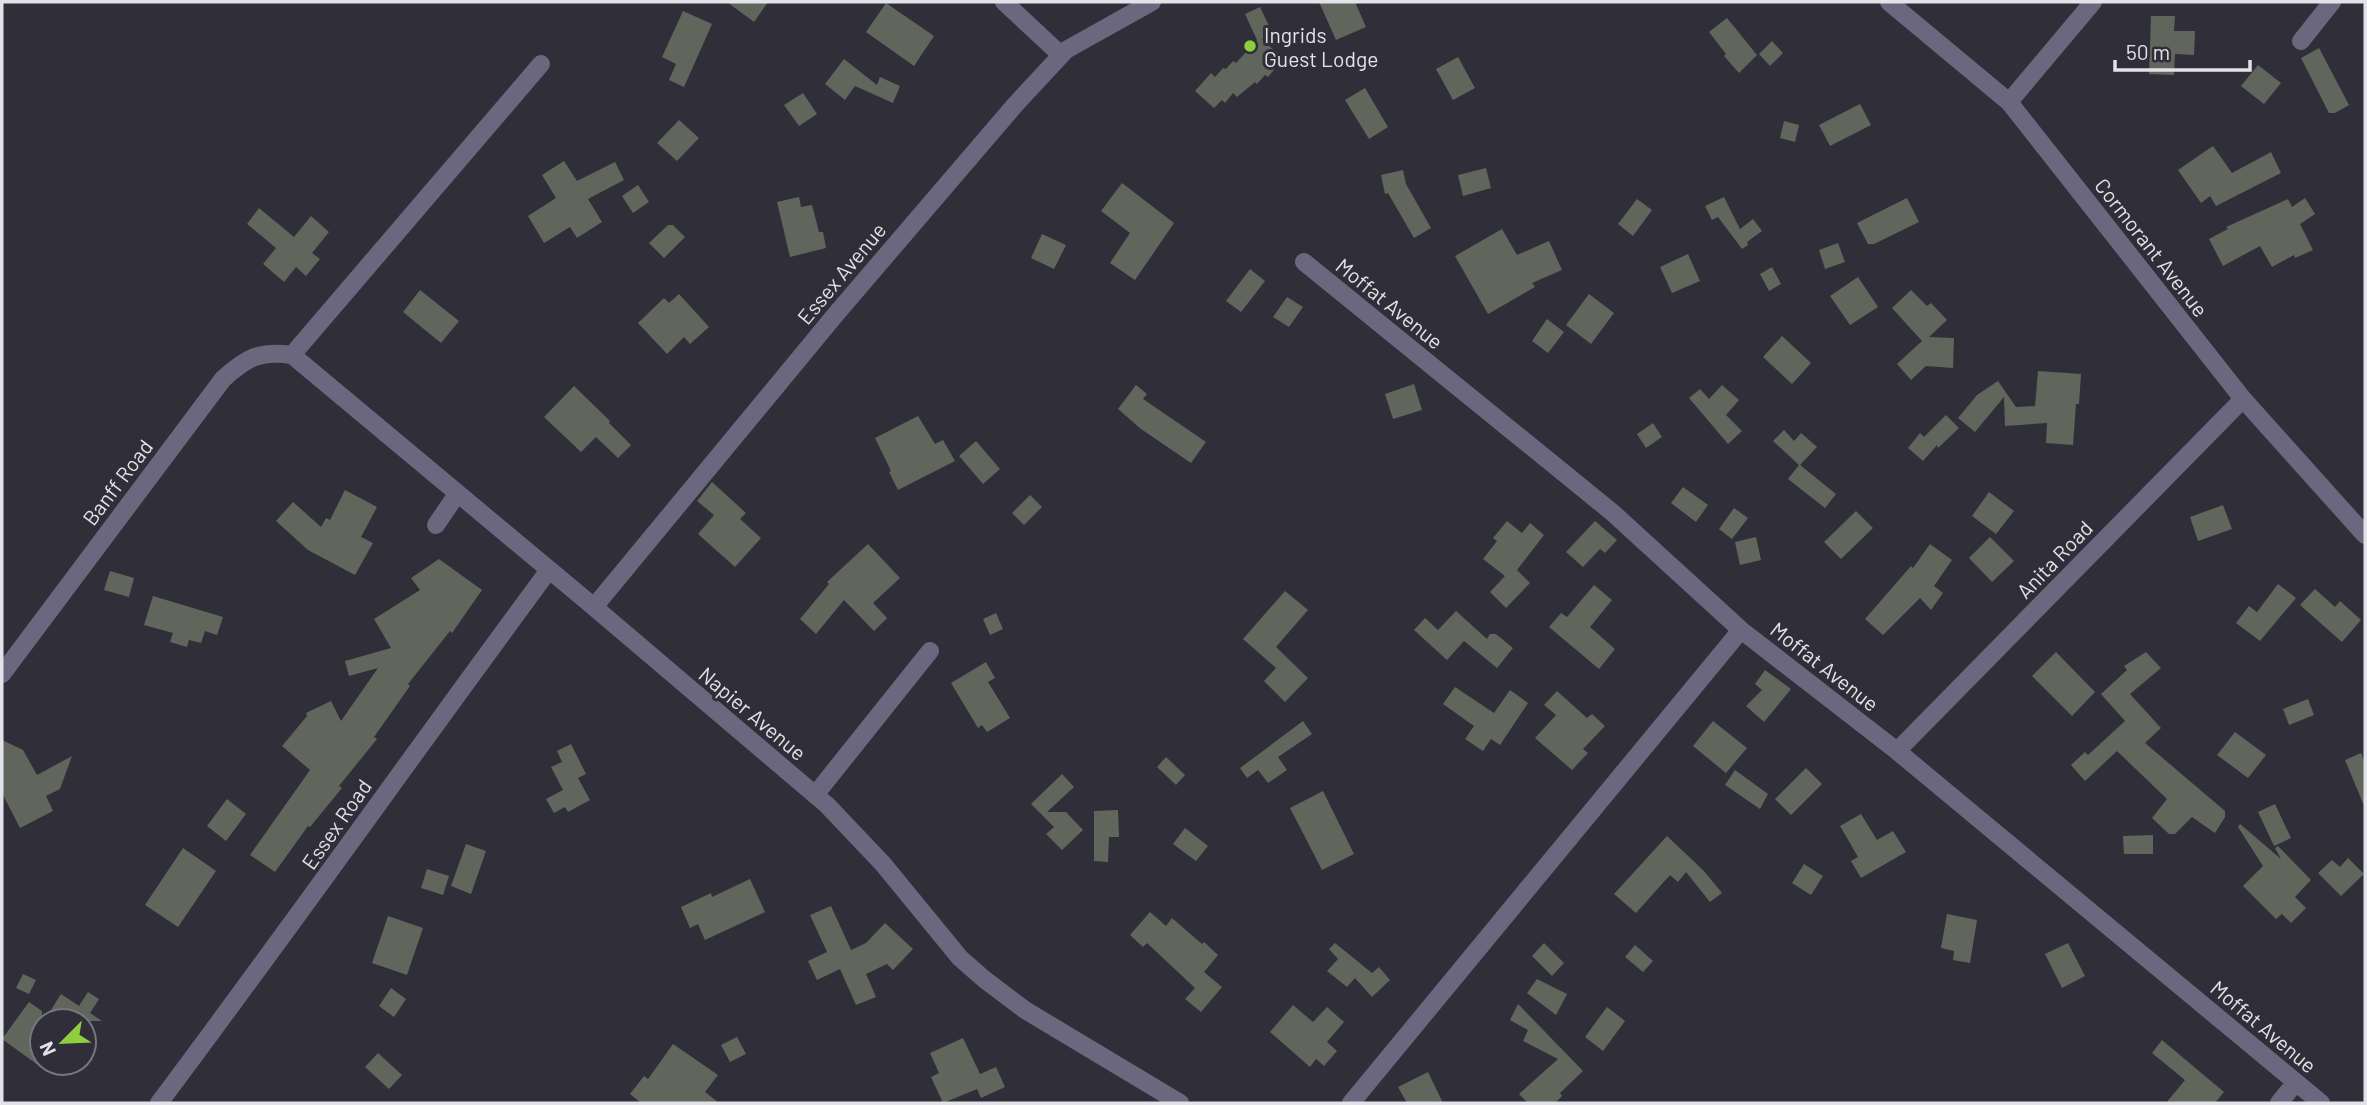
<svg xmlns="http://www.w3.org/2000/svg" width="2367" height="1105" font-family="Barlow,sans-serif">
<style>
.building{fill:#61665c}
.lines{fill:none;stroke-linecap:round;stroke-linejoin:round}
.minor{stroke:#6b677e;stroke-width:18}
.poi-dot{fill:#91cd3f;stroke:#302e38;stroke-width:2.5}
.labels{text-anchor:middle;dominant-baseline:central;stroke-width:6;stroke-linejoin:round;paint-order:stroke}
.poi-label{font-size:21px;fill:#e3e2e9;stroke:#302e38;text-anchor:start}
.street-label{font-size:21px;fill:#e3e2e9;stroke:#302e38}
</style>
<rect width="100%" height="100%" fill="#302e38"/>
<path class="building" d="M727 2H768L754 22Z
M1319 2H1355L1366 27 1336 40Z
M886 3 934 36 914 66 866 32Z
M1260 7 1273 34 1262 39 1283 59 1268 77 1265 75 1257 84 1255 82 1237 97 1233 93 1225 103 1222 100 1214 108 1195 91 1211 73 1215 77 1223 68 1226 69 1233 61 1236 63 1257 40 1245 14Z
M683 11 712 24 684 87 669 80 676 64 662 57Z
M2151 16H2175L2174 31H2195L2194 55 2175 54 2174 75 2149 74Z
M1727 18 1757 55 1739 73 1724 56 1726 54 1709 32Z
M1772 41 1783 53 1770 66 1759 54Z
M2319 48 2349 105 2335 113H2329L2301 58Z
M1458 57 1475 88 1453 100 1436 69Z
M844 59 877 85 880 77 900 86 893 103 855 86 845 100 825 84Z
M2258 65 2281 83 2264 104 2241 86Z
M1365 88 1388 127 1369 139 1345 100Z
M803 93 817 114 799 126 784 105Z
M1860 104 1871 125 1830 146 1819 125Z
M679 120 699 138 677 161 657 143Z
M1784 121 1799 125 1795 142 1780 138Z
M2213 146 2232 173 2271 152 2281 173 2216 206 2210 196 2201 203 2178 170Z
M564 161 577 181 615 162 624 180 588 199 602 222 577 238 570 227 544 243 528 216 556 198 542 175Z
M1486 168 1491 188 1463 196 1458 175Z
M1403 170 1406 184 1431 228 1414 238 1388 193 1385 194 1381 175Z
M1122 183 1174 223 1135 280 1110 263 1130 233 1101 211Z
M638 185 649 202 633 213 622 196Z
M799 197 801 207 812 205 819 232H823L826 248 790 257 777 202Z
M1724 197 1740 229 1753 219 1762 231 1747 242 1748 245 1742 249 1718 217 1712 220 1705 206Z
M1907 198 1919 222 1874 244H1868L1857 223Z
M2305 198 2315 214 2300 224 2313 250 2295 258 2294 255 2272 267 2260 246 2223 266 2209 239 2228 229 2226 227 2288 199 2292 207Z
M1637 199 1652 210 1633 236 1618 224Z
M259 208 294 237 311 216 329 232 312 253 320 259 306 276 296 267 284 282 263 264 276 248 247 224Z
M668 225H673L685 237 664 258 649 243Z
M1502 229 1517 255 1549 241 1562 270 1532 283 1535 287 1488 314 1455 256Z
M1042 234 1066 245 1054 269 1031 258Z
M1838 243 1845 262 1825 269 1819 250Z
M1688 254 1700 281 1672 293 1660 267Z
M1772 267 1781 284 1769 291 1760 274Z
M1250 269 1265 281 1241 312 1226 301Z
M1858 277 1878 307 1850 325 1830 296Z
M420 290 459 321 441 343 403 312Z
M1911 290 1927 306 1931 303 1947 320 1929 337 1954 338 1953 368 1926 366 1911 380 1897 364 1922 341 1892 308Z
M679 294 709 327 690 344 684 337 667 354 638 323 664 298 669 303Z
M1589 294 1614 313 1591 344 1566 325Z
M1287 297 1303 307 1289 327 1273 317Z
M1547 319 1564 332 1548 353 1532 341Z
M1782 336 1811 363 1792 384 1763 357Z
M2038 371 2081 374 2079 404H2076L2073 445 2046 443 2047 423 2005 426 2004 397 1975 432 1958 418 1977 395 1998 381 2016 407 2035 406Z
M1414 384 1422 410 1393 419 1385 394Z
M1136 385 1147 394 1143 399 1206 442 1191 463 1141 429 1118 409Z
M1722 385 1739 400 1726 415 1742 431 1728 444 1689 398 1700 389 1709 399Z
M574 386 610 421 609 423 631 445 618 458 596 437 581 452 544 417Z
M1946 415 1959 428 1938 448 1937 445 1923 461 1908 448 1920 433 1924 437Z
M918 416 935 444 943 440 955 461 898 490 889 472 891 471 875 438Z
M1653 423 1662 437 1646 448 1637 434Z
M1784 430 1794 441 1801 433 1817 447 1800 465 1836 494 1825 508 1788 479 1799 465 1773 441Z
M976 441 1000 469 983 484 959 456Z
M712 482 746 513 740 519 761 538 735 567 698 534 714 515 697 501Z
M1683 487 1708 505 1696 522 1671 503Z
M345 490 377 507 361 537 373 543 355 575 308 550 276 521 293 502 321 527 326 518 330 520Z
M1989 492 2014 511 1996 534 1972 516Z
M1030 495 1042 507 1024 525 1012 513Z
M2223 505 2232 529 2198 541 2190 517Z
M1734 508 1748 518 1732 539 1719 529Z
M1856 511 1873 528 1841 559 1824 542Z
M1507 521 1522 533 1530 523 1544 535 1517 570 1530 583 1506 608 1490 592 1505 576 1483 559 1497 541 1493 538Z
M1595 521 1617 540 1605 553 1600 549 1583 567 1566 552Z
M1756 537 1761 560 1740 565 1735 542Z
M1990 537 2014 561 1992 582 1969 558Z
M868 544 900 578 873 603 887 618 874 631 844 600 816 634 800 619 829 584 827 582Z
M1930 544 1952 560 1934 586 1943 593 1931 610 1920 598 1883 635 1865 619 1911 566 1913 568Z
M439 559 482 590 452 633 450 631 408 684 410 686 374 737 377 739 339 786 342 788 310 827 308 826 275 872 250 855 310 770 282 746 307 716 306 713 331 701 341 721 378 668 349 676 345 661 391 648 374 619 420 590 411 578Z
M110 571 134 578 129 597 104 590Z
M2278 584 2296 598 2260 641 2236 623 2249 606 2257 612Z
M1594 585 1612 600 1590 627 1615 649 1599 669 1549 627 1561 613 1567 617Z
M2315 589 2335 607 2340 601 2361 620 2342 642 2300 605Z
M1285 591 1308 610 1276 647 1308 678 1285 702 1264 681 1276 668 1243 639Z
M153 596 223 617 217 635 205 631 201 643 189 640 187 647 170 642 173 633 144 625Z
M1456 611 1487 639 1490 634H1496L1513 648 1497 668 1464 641 1447 660 1414 630 1425 618 1438 630Z
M996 613 1003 629 990 635 983 619Z
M2056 652 2095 692 2072 716 2032 676Z
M2146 652 2161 668 2130 694 2161 728 2145 743 2225 811V817L2215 833 2192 817 2175 834H2169L2152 818 2167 799 2117 751 2085 781 2071 765 2085 752 2088 755 2125 721 2101 694 2127 670 2124 666Z
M986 662 995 678 988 682 1010 718 987 732 982 725 978 728 951 683Z
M1765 670 1791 689 1764 722 1746 706 1762 690 1755 684Z
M1455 687 1494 713 1510 690 1528 703 1500 745 1491 739 1483 751 1465 739 1474 726 1443 704Z
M1557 691 1587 718 1592 714 1605 726 1583 749 1588 753 1572 770 1535 738 1556 715 1544 705Z
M2308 699 2314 715 2289 725 2283 709Z
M1303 721 1312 734 1278 757 1287 770 1268 783 1258 770 1247 778 1240 768Z
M1713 721 1747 748 1726 773 1693 746Z
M2235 732 2266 755 2248 778 2217 755Z
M2 740 23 750 37 775 72 756 60 789 46 796 53 811 20 828 2 793Z
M571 744 586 774 578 778 590 800 568 812 565 807 554 813 546 799 563 790 551 767 562 762 557 751Z
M2361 753 2365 763V808L2345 760Z
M1166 757 1185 775 1176 785 1157 767Z
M1806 768 1822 784 1791 815 1775 799Z
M1735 770 1768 794 1760 809 1725 785Z
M1062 774 1074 787 1047 812H1066L1083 830 1062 850 1046 834 1054 827 1031 804Z
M1323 791 1354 854 1322 870 1290 808Z
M227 799 246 814 226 841 207 826Z
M2275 804 2291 838 2274 846 2258 812Z
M1118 810 1119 837H1109L1108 862 1094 861V811Z
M1861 814 1877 840 1893 831 1906 852 1861 878 1851 861 1858 857 1840 826Z
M2240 824 2281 859 2275 848 2278 846 2311 880 2295 897 2306 908 2291 923 2282 914 2276 919 2243 886 2263 866 2238 827Z
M1185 828 1208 846 1196 861 1173 844Z
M2153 835V854H2124L2123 836Z
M1667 836 1704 871 1722 893 1710 902 1686 872 1678 882 1670 875 1636 913 1614 894Z
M466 844 486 851 471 894 451 886Z
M183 848 216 871 178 927 145 905Z
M2348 858 2364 874 2341 896 2318 873 2332 860 2340 867Z
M1804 864 1823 876 1811 895 1792 883Z
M427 869 449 876 443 895 421 888Z
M750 879 765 912 705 940 698 924 690 928 681 907 711 893 712 897Z
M831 906 851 950 866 943 885 923 913 949 893 970 887 964 866 974 876 997 856 1005 840 969 817 980 808 961 827 952 810 915Z
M1150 912 1166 926 1172 918 1202 944 1204 942 1218 955 1204 972 1222 987 1201 1012 1185 999 1195 988 1147 943 1143 947 1130 935Z
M1947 914 1977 920 1970 963 1953 960 1954 951 1941 948Z
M388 916 423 928 407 975 372 963Z
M1335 943 1372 973 1379 967 1390 980 1372 997 1355 978 1347 987 1327 971 1338 959 1329 949Z
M1544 943 1564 963 1552 976 1532 956Z
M2068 943 2085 976 2062 988 2045 954Z
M1635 945 1653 961 1643 972 1625 957Z
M23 974 36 980 29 994 16 988Z
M1537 979 1567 994 1556 1015 1527 993Z
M391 988 406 999 394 1017 379 1006Z
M88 992 99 999 90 1013 102 1021H44L61 994 79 1006Z
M29 1002 42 1011V1068L2 1039Z
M1518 1004 1583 1071 1560 1093 1562 1096 1555 1103H1528L1519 1094 1558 1059 1523 1041 1528 1030 1510 1020Z
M1293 1005 1313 1022 1327 1007 1344 1022 1327 1042 1337 1051 1324 1066 1316 1059 1310 1067 1270 1032Z
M1607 1007 1625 1021 1603 1051 1585 1037Z
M737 1037 746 1054 730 1062 721 1045Z
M963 1038 980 1074 996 1067 1005 1087 981 1098 977 1089 943 1103 931 1077 939 1073 930 1053Z
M2162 1040 2224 1092 2215 1103H2166L2185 1080 2152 1053Z
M673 1044 718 1075 705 1092 719 1103H641L630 1094 644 1076 648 1079Z
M378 1053 402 1075 389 1089 365 1067Z
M1428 1072 1443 1103H1407L1398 1087Z"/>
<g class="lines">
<path class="minor" d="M1004 2 1061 55
M1889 2 2009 102 2243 399 2365 535
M2301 41 2332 2
M2009 102 2093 2
M1304 262 1613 513 1741 630 1897 751 2321 1103
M292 355 594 607 827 805 883 864 960 958 984 979 1025 1010 1180 1103
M292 355 541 64
M436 525 457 494
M594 607 836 314 1014 106 1066 50 1152 2
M2 674 223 379C246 358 260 350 292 355
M1897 751 2243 399
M815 795 930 651
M159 1103C291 927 418 747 549 570
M1351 1103 1741 630
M2279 1103 2296 1082"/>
</g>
<circle class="poi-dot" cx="1250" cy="46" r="7"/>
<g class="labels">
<g class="poi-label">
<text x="1264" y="34">Ingrids<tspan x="1264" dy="24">Guest Lodge</tspan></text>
</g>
<g class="street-label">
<text transform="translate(2152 247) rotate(52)">Cormorant Avenue</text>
<text transform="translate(841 273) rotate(-50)">Essex Avenue</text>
<text transform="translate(1390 303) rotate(39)">Moffat Avenue</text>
<text transform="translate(117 482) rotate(-53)">Banff Road</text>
<text transform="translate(2054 559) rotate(-46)">Anita Road</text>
<text transform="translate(1825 666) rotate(38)">Moffat Avenue</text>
<text transform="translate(753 713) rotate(40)">Napier Avenue</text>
<text transform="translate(336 824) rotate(-55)">Essex Road</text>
<text transform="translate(2264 1026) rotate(40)">Moffat Avenue</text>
</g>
</g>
<rect width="2367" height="1105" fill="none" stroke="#e3e2e9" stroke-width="7"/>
<g transform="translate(63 1042) rotate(246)"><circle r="33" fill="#302e38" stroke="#78767f" stroke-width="2"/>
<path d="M0-5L12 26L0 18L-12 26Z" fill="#91cd3f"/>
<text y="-10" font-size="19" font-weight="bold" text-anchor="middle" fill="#e3e2e9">N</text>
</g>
<path d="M2115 60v10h135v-10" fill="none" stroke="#e3e2e9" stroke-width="3.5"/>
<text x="2126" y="60" font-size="21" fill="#e3e2e9" stroke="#302e38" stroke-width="5" paint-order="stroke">50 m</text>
</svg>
